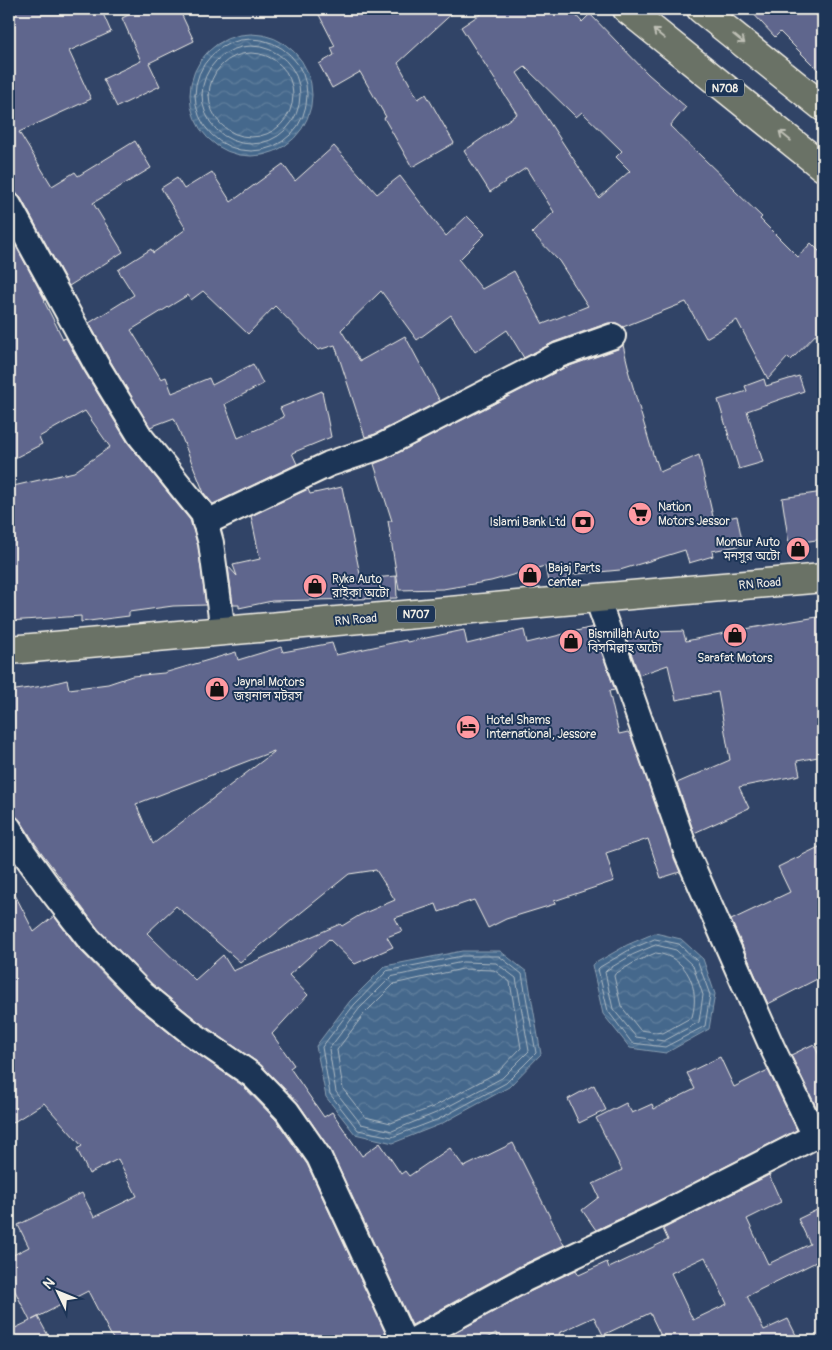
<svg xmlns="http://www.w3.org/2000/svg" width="832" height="1350" font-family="Pangolin,'Noto Sans Bengali',sans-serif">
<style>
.water{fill:url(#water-waves);stroke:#8b9fb1}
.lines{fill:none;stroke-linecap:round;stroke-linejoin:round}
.shore{stroke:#aebac3;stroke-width:1}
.building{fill:#5f668d;stroke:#f4f1e8;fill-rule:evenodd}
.minor-casing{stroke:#f4f1e8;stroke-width:28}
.highway-casing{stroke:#f4f1e8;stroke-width:31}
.minor{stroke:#1d3557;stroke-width:24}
.highway{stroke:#6a7266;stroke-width:28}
.oneway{stroke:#bdbeb4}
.labels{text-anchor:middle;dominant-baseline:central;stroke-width:4;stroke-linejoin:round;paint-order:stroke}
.shield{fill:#1d3557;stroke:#b4b9bc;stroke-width:1}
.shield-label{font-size:11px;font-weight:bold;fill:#f4f1e8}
.poi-label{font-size:12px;fill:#f4f1e8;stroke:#1d3557;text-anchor:start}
.street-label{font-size:12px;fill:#f4f1e8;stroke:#1d3557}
</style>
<defs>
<pattern id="water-waves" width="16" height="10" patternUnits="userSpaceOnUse" patternTransform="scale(1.25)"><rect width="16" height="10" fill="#45688c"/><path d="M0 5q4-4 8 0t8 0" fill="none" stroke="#607e9c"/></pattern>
</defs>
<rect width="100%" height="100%" fill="#314467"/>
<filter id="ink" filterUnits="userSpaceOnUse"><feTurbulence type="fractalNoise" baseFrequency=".02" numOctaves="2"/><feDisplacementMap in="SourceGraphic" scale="10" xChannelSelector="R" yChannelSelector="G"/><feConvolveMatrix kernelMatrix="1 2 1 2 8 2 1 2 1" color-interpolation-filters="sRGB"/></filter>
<g filter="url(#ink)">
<path class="water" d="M190 95a61 61 0 1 1 122 0a61 61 0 1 1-122 0Z
M655 933 681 939 703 959 715 994 709 1029 666 1053 630 1048 603 1014 592 965 627 945Z
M462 951H500L527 972 541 1054 509 1087 441 1124 393 1143 355 1134 326 1097 316 1046 350 1001 385 966Z"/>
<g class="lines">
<path class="shore" d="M195 95a56 56 0 1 1 112 0a56 56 0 1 1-112 0Z
M202 95a49 49 0 1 1 98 0a49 49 0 1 1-98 0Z
M209 95a42 42 0 1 1 84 0a42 42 0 1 1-84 0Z
M655 939 679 944 698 962 710 995 705 1026 665 1047 632 1043 608 1011 598 969 600 967 629 950Z
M656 945 676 950 693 966 703 995 699 1022 664 1041 636 1037 613 1009 605 972 607 970 632 955Z
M656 953C688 957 700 989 692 1017L663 1033 640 1030 621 1006 614 976 615 974 635 962Z
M462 956H499L522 974 536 1053 506 1083 439 1119 392 1137 358 1130 330 1094 322 1047 354 1005 387 971Z
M463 962 496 963 516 978 529 1051 502 1078 436 1113 392 1131 361 1124 336 1092 329 1049 359 1009 391 977Z
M463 969 494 970 510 982 521 1048 498 1072 433 1107 391 1123 365 1117 343 1089 337 1050 364 1014 394 984Z"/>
</g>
<path class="building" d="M9 9H101L111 32 69 51 91 99 19 132 52 186 75 172 78 176 135 141 151 168 93 203 123 252 69 286 21 198 16 193 9 191Z
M141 9H179L194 41 149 63 160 86 117 107 103 79 141 61 122 18Z
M316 9H457L398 63 418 99 426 94 454 143 412 167 384 118 386 117 360 72 332 88 319 64 334 55 331 48 335 46Z
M488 9H570L582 22 590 14 648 74 686 107 670 126 735 189 734 190 762 217 760 219 798 257 811 243 823 255V327L791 360 788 357 768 379 737 320 706 338 686 302 623 327 616 323H608L554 342 524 358 507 330 475 352 451 315 417 340 381 291 341 330 360 361 405 336 440 401 375 434 365 437 335 345 318 350 275 306 248 334 203 291 191 300 188 295 131 330 161 379 166 377 172 393 209 378 212 385 253 364 263 384 225 404 238 438 284 417 280 408 322 391 331 437 292 453 297 464 213 504 204 493 174 418 150 427 108 357 89 323 134 295 118 270 151 249 153 253 186 229 161 188 177 178 184 189 212 172 231 202 283 164 295 181 334 146 377 194 400 176 446 236 467 216 485 234 459 260 482 289 514 271 543 324 588 306 559 261 532 233 554 212 526 168 490 192 464 151 517 114 461 27ZM525 67 576 117 582 112 622 151 616 157 630 171 599 198 517 73Z
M749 9H823V75L780 32 775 37Z
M9 233 45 300 44 301 63 339 66 338 84 371 128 443 190 520 198 546 206 605 173 606 129 612V616L81 622V616L9 621 10 571 9 567V487L74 472 110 447 85 411 39 437 42 444 9 461Z
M623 345 629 370H628L655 461 656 460 660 472 699 455 714 521 737 516 743 545 712 551 713 556 689 563 685 550 620 570 567 575 568 579 548 582 545 566 491 581 443 589 399 590 388 521H392L374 464 386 459 564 368 618 349Z
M799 376 804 391 747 411 763 462 739 469 718 400 747 391 745 386 764 379 766 386Z
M342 487 361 579 396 576 397 598 272 601 239 608V605H233L228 566 237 576 233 565 260 559 251 516 308 489 310 494Z
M823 492V539L789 544 782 498Z
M823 616V756L797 761 800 775 739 787 749 808 694 833 677 783 730 760 718 692 676 700 668 665 639 675 624 633 683 631 686 641 739 630Z
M593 627 615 690 609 691 619 734 628 732 632 738 680 872 661 878 648 839 606 853 614 881 554 901 555 904 506 919 488 928 474 900 439 912 436 904 395 918 402 931 387 937 393 947 355 964 329 939 289 975 308 995 272 1034 294 1065 290 1068 324 1117 332 1112 362 1156 380 1143 401 1174 405 1171 409 1176 450 1148 464 1167 513 1143 564 1245 518 1267 412 1325 331 1151 298 1103 260 1064 199 1022 152 984 98 929 36 845 21 821 13 815 9 808V691L43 686 67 680 69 689 108 684 132 676 164 673 236 652 238 660 281 647 283 652 332 643 336 655 406 640 407 642 464 630 467 644 524 630 527 643ZM274 751V752L153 844 136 804ZM376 870 395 900 360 915 342 926 340 924 233 971 223 955 195 980 147 933 176 906 240 962 349 874Z
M823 845V976L768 1004 731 920 790 892 778 867Z
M9 883 34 932 54 916 78 948 133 1004 183 1044 243 1086 276 1120 307 1164 389 1341H114L88 1291 32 1320 38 1317 51 1341H9V1331L30 1321 9 1279V1257L29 1247 18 1225 82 1193 94 1217 137 1196 118 1159 89 1174 77 1149 82 1146 44 1103 9 1125Z
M814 1044 823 1064V1121L791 1055Z
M720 1057 734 1087 768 1070 797 1130 656 1202 596 1230 582 1210 599 1197 593 1184 622 1170 596 1118 626 1103 632 1113 652 1104 654 1109 695 1089 687 1073Z
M594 1085 606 1110 579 1123 568 1099Z
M769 1175 781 1202 747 1219 768 1264 810 1244 798 1219 823 1207V1272L818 1261 747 1296 764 1330 788 1319 799 1341H650L661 1336 650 1313 603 1335 594 1317 559 1333 563 1341H500L496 1333 481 1341H445L444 1339 531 1291 576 1270 579 1275 607 1262 609 1268 668 1240 663 1229ZM705 1257 727 1304 693 1320 671 1273Z"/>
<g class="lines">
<g class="minor-casing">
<path id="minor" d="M9 205 96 364 140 436 203 514 211 543 223 632
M205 523 329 464 380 447 559 355 613 336
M9 828 24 853 47 885 88 938 143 994 191 1033 252 1075 287 1111 319 1157 404 1341
M412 1341 525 1279 662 1214 815 1136 772 1047 687 854 597 598"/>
</g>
<g class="highway-casing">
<path id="highway" d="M627 9 823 167
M701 9 823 107
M9 650 823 578"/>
</g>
<use href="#minor" class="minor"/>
<use href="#highway" class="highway"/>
</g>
<defs><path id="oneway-shaft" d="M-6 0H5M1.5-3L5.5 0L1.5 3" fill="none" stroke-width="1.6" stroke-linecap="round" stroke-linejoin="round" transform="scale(1.25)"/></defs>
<g class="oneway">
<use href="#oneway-shaft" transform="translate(659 34) rotate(-141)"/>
<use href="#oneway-shaft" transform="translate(739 39) rotate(39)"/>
<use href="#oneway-shaft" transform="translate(785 136) rotate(-141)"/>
</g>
</g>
<defs>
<g id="supermarket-disc" transform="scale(1.25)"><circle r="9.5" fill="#ff9aa2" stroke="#1d3557"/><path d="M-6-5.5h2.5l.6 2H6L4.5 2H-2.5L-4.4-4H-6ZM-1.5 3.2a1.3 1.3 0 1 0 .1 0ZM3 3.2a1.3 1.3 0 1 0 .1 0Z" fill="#111"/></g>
<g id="bank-disc" transform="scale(1.25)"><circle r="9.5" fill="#ff9aa2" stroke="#1d3557"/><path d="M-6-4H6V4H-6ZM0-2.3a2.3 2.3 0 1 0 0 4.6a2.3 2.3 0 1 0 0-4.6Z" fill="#111"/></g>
<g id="shop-disc" transform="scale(1.25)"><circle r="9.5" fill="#ff9aa2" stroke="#1d3557"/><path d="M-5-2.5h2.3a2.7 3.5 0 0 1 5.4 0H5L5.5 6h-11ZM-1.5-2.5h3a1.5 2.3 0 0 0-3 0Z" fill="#111"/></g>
<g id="hotel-disc" transform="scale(1.25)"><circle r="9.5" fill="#ff9aa2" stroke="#1d3557"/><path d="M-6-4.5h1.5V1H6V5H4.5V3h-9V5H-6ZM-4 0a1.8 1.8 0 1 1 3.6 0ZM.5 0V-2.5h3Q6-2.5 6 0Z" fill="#111"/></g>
</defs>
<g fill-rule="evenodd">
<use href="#supermarket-disc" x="640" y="514"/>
<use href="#bank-disc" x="583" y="522"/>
<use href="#shop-disc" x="798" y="549"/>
<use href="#shop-disc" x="530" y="575"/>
<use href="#shop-disc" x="315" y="586"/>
<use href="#shop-disc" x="735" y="635"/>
<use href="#shop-disc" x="571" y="641"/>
<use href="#shop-disc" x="217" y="689"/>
<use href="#hotel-disc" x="468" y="727"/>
</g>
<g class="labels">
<g class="shield">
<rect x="706" y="79.5" width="38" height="17" rx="4"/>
<rect x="397" y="605.5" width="38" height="17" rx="4"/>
</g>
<g class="shield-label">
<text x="725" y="88">N708</text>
<text x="416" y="614">N707</text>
</g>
<g class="poi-label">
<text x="658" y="507">Nation<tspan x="658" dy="14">Motors Jessor</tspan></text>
<text x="566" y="522" text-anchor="end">Islami Bank Ltd</text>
<text x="780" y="542" text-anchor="end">Monsur Auto<tspan x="780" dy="14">মনসুর অটো</tspan></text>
<text x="548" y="568">Bajaj Parts<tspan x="548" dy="14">center</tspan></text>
<text x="332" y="579">Ryka Auto<tspan x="332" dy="14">রাইকা অটো</tspan></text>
<text x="588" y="634">Bismillah Auto<tspan x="588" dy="14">বিসমিল্লাহ অটো</tspan></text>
<text x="735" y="658" text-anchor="middle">Sarafat Motors</text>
<text x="234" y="682">Jaynal Motors<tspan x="234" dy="14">জয়নাল মটরস</tspan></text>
<text x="486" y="720">Hotel Shams<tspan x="486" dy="14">International, Jessore</tspan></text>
</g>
<g class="street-label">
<text transform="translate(760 584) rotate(-5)">RN Road</text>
<text transform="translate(356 620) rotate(-5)">RN Road</text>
</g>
</g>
<rect width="832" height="1350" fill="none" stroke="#1d3557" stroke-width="30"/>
<rect x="15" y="15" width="802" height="1320" fill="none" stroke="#f4f1e8" stroke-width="2" filter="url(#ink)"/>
<g transform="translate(58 1292) rotate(313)" stroke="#1d3557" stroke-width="4" paint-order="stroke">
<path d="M0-4L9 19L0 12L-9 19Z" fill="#f4f1e8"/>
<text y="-8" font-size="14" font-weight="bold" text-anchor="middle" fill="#f4f1e8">N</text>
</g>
</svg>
